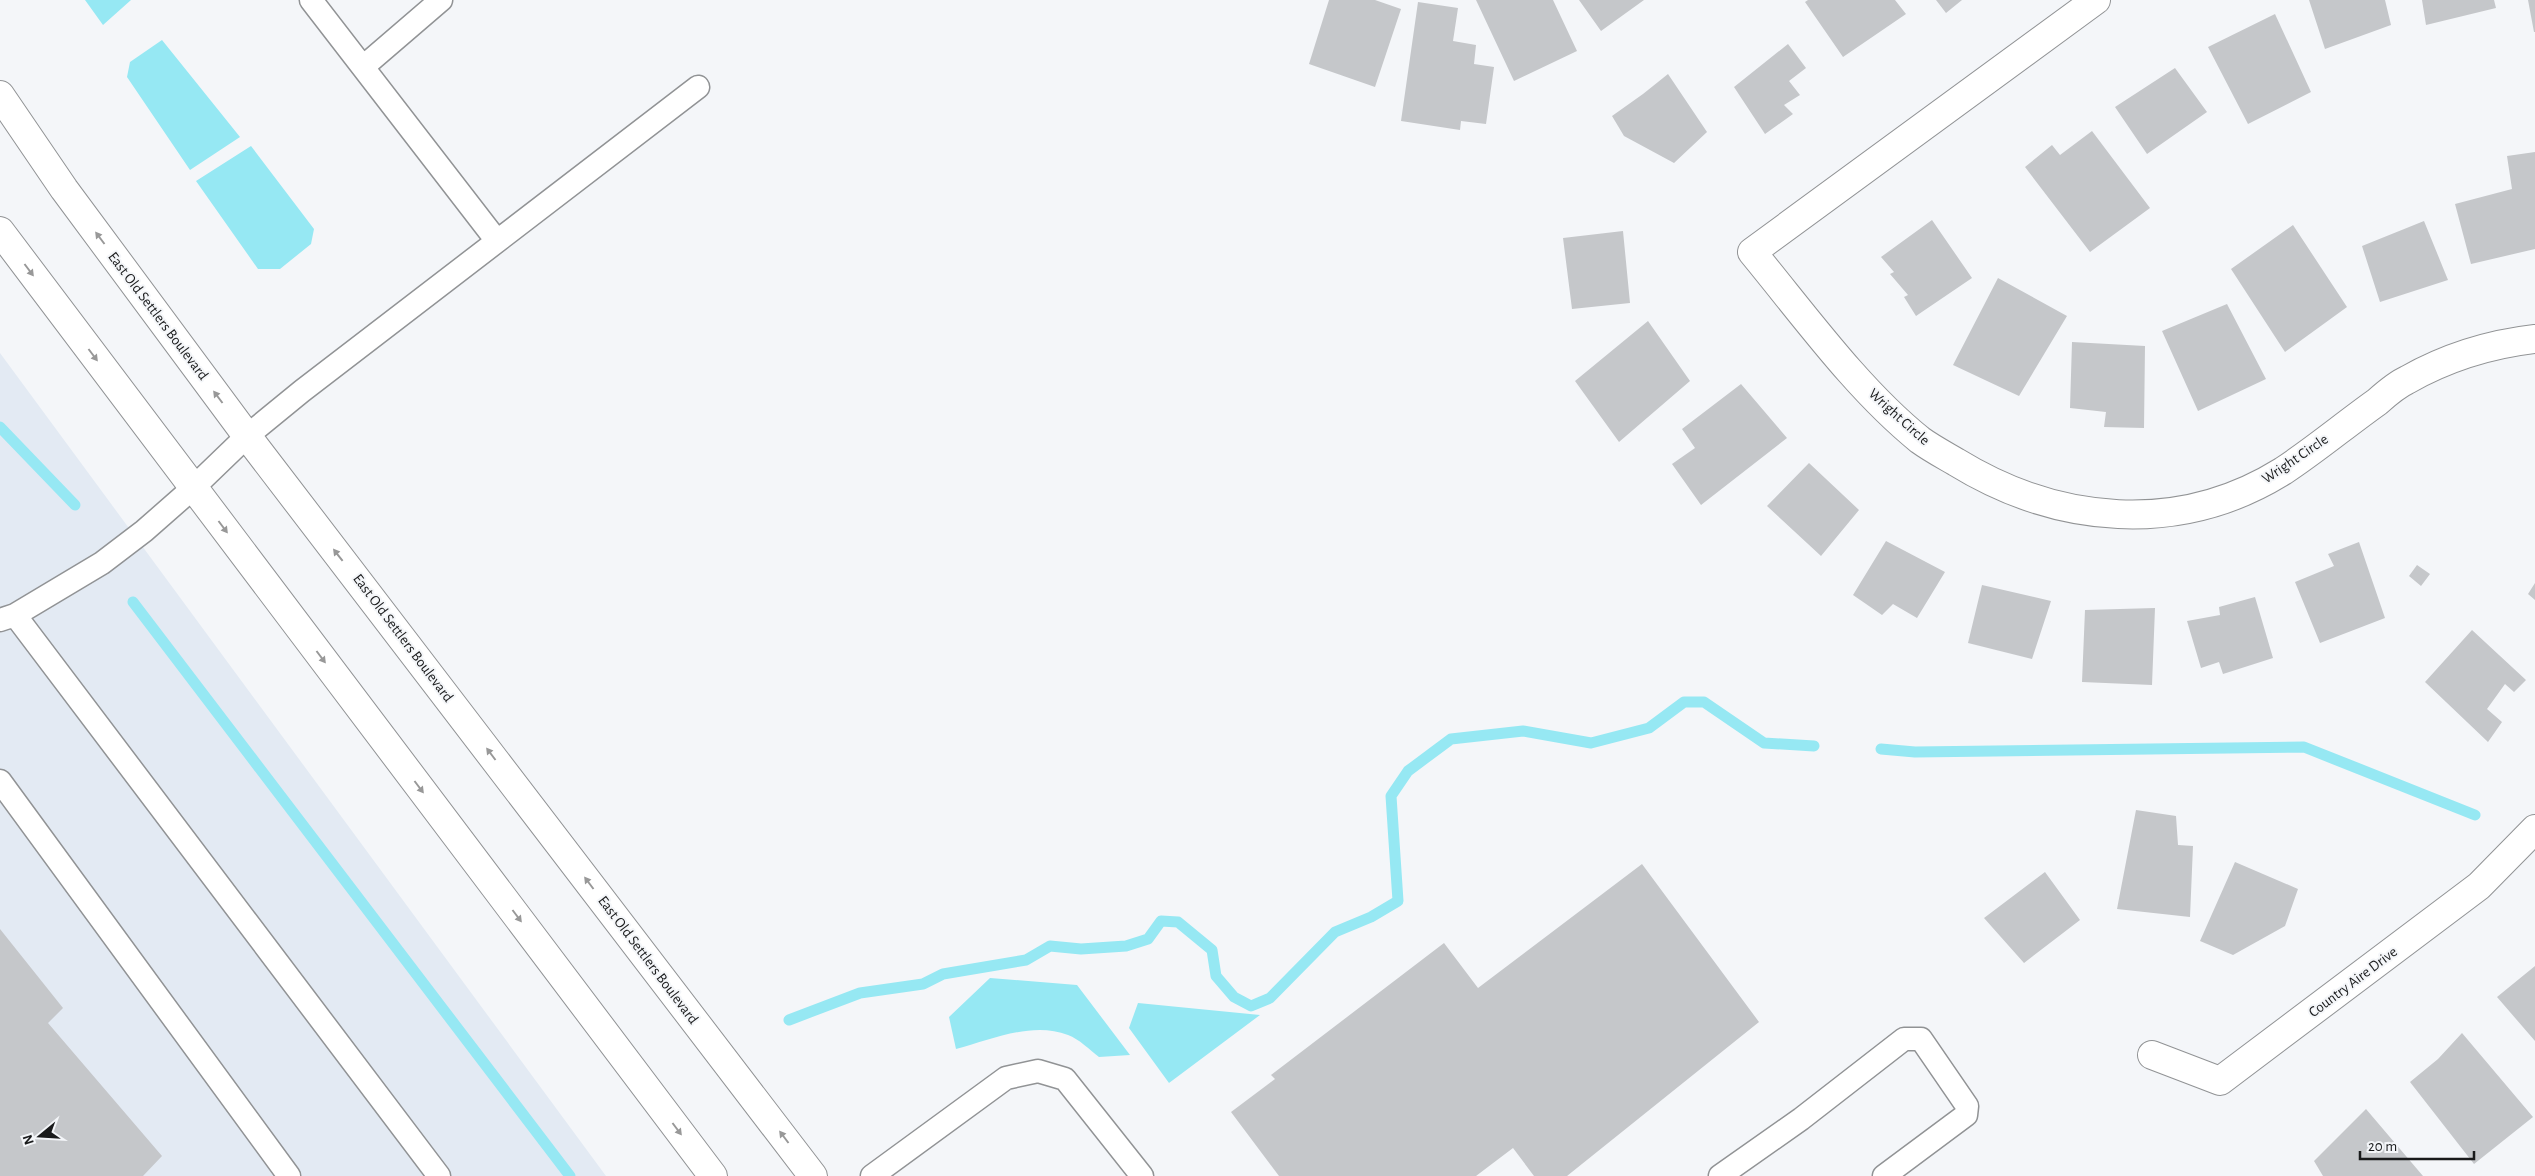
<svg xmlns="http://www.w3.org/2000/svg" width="2535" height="1176" font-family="'Alegreya Sans',sans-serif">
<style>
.built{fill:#e3eaf3}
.water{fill:#96e8f3}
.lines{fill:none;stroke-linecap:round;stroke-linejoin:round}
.stream{stroke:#96e8f3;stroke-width:11}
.building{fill:#c5c7ca}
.lane-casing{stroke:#919395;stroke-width:25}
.street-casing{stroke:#919395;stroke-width:30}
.secondary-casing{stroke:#919395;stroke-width:30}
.lane{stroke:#fff;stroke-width:22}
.street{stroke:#fff;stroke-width:28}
.secondary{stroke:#fff;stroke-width:28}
.oneway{fill:#989898}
.labels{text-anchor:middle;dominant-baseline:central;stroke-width:4;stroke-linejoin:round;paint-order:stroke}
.street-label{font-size:15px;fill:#191a1b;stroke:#f4f6f9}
</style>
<rect width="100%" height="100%" fill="#f4f6f9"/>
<path class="built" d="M0 353 606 1176H0Z"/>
<path class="water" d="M85 0H131L103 25Z
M162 40 240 137 190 170 127 77 130 62Z
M251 146 314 229 311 244 280 269H258L196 181Z
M990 978 1077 985 1130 1055 1099 1057C1090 1050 1079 1039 1068 1035 1032 1021 991 1040 956 1049L949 1017Z
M1138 1003 1260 1015 1169 1083 1129 1028Z"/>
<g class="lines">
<path class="stream" d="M0 427 75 505
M133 602 570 1176
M1881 749 1915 752 2304 747 2475 815
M789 1020 860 993 923 984 943 974 1026 960 1050 946 1081 949 1126 946 1148 939 1161 921 1178 922 1212 950 1216 976 1234 997 1251 1006 1270 998 1335 932 1371 917 1398 901 1391 796 1408 771 1451 739 1523 731 1591 743 1649 728 1684 702H1704L1764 743 1814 746"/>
</g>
<path class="building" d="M1329 0H1375L1401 9 1375 87 1309 64Z
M1476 0H1553L1577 51 1514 81Z
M1579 0H1644L1601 31Z
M1808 0H1895L1906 14 1843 57 1805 2Z
M1936 0H1962L1946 13Z
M2309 0H2385L2391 25 2325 49Z
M2422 0H2494L2496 8 2426 25Z
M2528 0H2535V32H2534Z
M1418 2 1458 8 1453 41 1476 45 1474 64 1494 67 1486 124 1461 121 1460 130 1401 121Z
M2275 14 2311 92 2248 124 2208 47Z
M1788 44 1806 68 1789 81 1800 95 1784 105 1793 114 1765 134 1734 87Z
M2175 68 2207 112 2147 154 2115 107Z
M1668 74 1707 132 1674 163 1624 136 1612 116 1643 94Z
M2092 131 2150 208 2090 252 2025 167 2052 145 2060 155Z
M2535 152V249L2471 264 2455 204 2512 189 2507 156Z
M1932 220 1972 278 1916 316 1904 297 1908 295 1890 274 1894 272 1881 257Z
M2424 221 2448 280 2380 302 2362 246Z
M2293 225 2347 307 2285 352 2231 269Z
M1623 231 1630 303 1572 309 1563 238Z
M1998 278 2067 316 2019 396 1953 365Z
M2227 304 2266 379 2198 411 2162 331Z
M1648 321 1690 381 1619 442 1575 381Z
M2072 342 2145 346 2144 428 2104 427 2106 412 2070 408Z
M1741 384 1787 438 1701 505 1672 464 1695 448 1682 429Z
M1809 463 1859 510 1821 556 1767 506Z
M1886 541 1945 572 1917 618 1893 604 1882 615 1853 595Z
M2359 542 2385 618 2320 643 2295 582 2334 566 2328 554Z
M2417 565 2430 574 2421 586 2409 576Z
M2535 583V600L2528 594Z
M1982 585 2051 601 2032 659 1968 643Z
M2255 597 2273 658 2223 674 2219 662 2201 668 2187 621 2220 615 2219 607Z
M2155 608 2152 685 2082 682 2085 610Z
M2472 630 2526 680 2514 692 2505 684 2487 709 2502 722 2488 742 2425 682Z
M2136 810 2176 816 2178 845 2193 846 2190 917 2117 909Z
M2235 862 2298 889 2285 926 2233 955 2200 941Z
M1642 864 1759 1022 1567 1176H1534L1513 1148 1476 1176H1279L1231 1112 1275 1079 1271 1075 1444 943 1478 988Z
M2045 872 2080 920 2024 963 1984 918Z
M0 929 63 1008 48 1023 162 1156 143 1176H0Z
M2535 966V1041L2497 997Z
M2462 1033 2533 1117 2474 1164 2410 1082 2438 1059Z
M2366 1109 2423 1176H2323L2314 1161Z"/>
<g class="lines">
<g class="lane-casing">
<path id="lane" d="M311 0 497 241
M363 67 441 0
M15 615 439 1176
M0 620 15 615 102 563 144 531 193 488 247 436 302 391 698 87
M0 781 289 1176
M872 1176 1006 1078 1038 1071 1065 1079 1142 1176
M1720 1176 1801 1119 1904 1039H1921L1967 1106 1966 1115 1884 1176"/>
</g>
<g class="street-casing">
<path id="street" d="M2096 0 1752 252C1804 315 1857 389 1920 440 1931 448 1944 455 1956 462 2057 524 2179 536 2283 471 2315 450 2346 424 2377 402 2386 394 2396 385 2407 380 2446 358 2491 344 2535 339
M2152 1055 2220 1081 2479 886 2535 829"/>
</g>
<g class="secondary-casing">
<path id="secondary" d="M0 95 64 189 247 436 813 1176
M0 231 713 1176"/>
</g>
<use href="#lane" class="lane"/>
<use href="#street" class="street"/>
<use href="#secondary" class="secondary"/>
</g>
<defs><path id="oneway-solid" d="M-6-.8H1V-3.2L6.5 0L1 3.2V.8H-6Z" transform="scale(1.25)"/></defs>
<g class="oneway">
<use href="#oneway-solid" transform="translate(100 238) rotate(-127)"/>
<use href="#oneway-solid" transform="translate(29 270) rotate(53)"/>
<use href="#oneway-solid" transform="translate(93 355) rotate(53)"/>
<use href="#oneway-solid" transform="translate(218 397) rotate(-127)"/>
<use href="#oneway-solid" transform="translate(223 527) rotate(53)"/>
<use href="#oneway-solid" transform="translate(338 555) rotate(-128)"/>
<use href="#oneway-solid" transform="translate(321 657) rotate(53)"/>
<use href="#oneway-solid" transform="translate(491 754) rotate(-127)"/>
<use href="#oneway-solid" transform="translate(419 787) rotate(53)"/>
<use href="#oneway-solid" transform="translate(589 883) rotate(-127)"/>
<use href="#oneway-solid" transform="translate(517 916) rotate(53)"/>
<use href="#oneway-solid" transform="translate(677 1129) rotate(53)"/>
<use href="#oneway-solid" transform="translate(784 1137) rotate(-127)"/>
</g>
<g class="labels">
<g class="street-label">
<text transform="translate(158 316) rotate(53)">East Old Settlers Boulevard</text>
<text transform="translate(1899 417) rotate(42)">Wright Circle</text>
<text transform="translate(2295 459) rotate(-34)">Wright Circle</text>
<text transform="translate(403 638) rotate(53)">East Old Settlers Boulevard</text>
<text transform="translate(648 960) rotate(53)">East Old Settlers Boulevard</text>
<text transform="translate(2353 982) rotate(-37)">Country Aire Drive</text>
</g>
</g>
<g transform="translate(40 1136) rotate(252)" stroke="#f4f6f9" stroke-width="4" paint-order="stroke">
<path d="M0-4L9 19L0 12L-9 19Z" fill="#191a1b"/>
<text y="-8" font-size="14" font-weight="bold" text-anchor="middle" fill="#191a1b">N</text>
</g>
<path d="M2360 1151v8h114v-8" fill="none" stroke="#191a1b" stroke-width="2.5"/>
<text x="2368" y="1151" font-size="15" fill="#191a1b" stroke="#f4f6f9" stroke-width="4" paint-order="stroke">20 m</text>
</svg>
